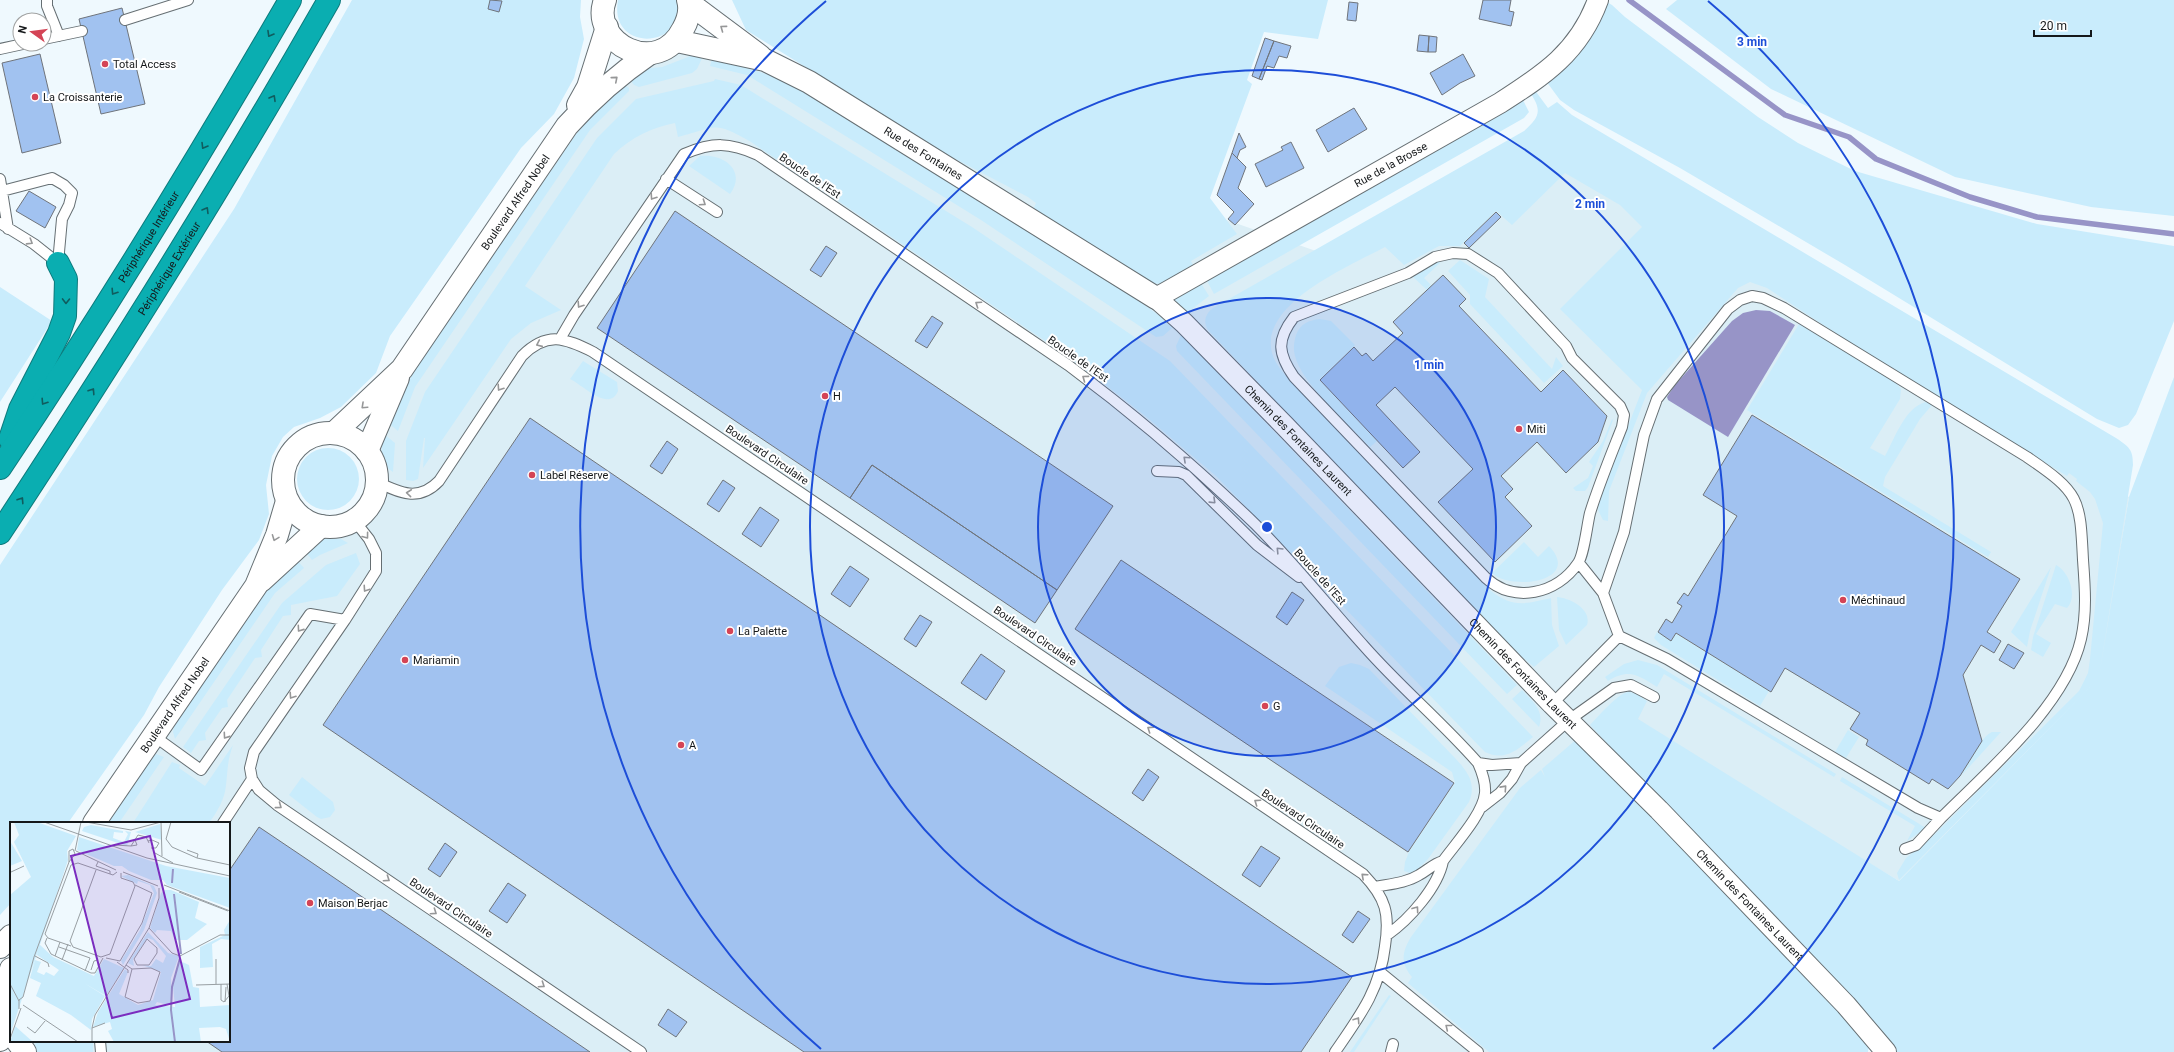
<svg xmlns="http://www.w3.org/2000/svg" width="2174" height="1052" font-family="Roboto,sans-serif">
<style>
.built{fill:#dbeef6}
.green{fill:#c9ecfc}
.water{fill:#9794c7}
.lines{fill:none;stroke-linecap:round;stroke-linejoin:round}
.stream{stroke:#9794c7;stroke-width:5.5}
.building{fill:#a1c2f0;stroke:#6f747b}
.lane-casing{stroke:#666f73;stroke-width:12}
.street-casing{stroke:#666f73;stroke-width:22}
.secondary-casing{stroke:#666f73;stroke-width:24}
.highway-casing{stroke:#0e7a7c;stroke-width:24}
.lane{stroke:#fff;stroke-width:10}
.street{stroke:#fff;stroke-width:20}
.secondary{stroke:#fff;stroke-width:22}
.highway{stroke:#0aaeb1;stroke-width:22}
.oneway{stroke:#969798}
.oneway2{stroke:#105c5e}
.ring{fill:none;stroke:#1d4ed8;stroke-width:2}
.poi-dot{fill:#d44456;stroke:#fff;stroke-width:1.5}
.labels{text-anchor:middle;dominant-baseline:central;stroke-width:4;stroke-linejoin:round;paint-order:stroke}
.poi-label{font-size:11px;fill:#15181a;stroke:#fff;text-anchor:start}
.street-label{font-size:11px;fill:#15181a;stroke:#fff}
.inset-river{fill:none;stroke:#9794c7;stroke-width:2}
.inset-road{fill:none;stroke:#989fa3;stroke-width:1}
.view{fill:#7b2cbf;fill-opacity:0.15;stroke:#7b2cbf;stroke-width:2}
.inset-edge{fill:none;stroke:#15181a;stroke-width:2}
.centre{fill:#1d4ed8;stroke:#fff;stroke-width:2}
.ring-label{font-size:12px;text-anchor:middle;font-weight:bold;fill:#1d4ed8;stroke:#fff;stroke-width:4;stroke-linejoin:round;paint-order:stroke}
</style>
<rect width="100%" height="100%" fill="#eff9fe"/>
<path class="built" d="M677 41 765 60 1339 259 1543 148 1744 271 2129 497 2100 677 1899 881 1841 846 1691 1052H26L17 1041H229V823H94L321 526 354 520 371 501 374 466 367 451 402 369 589 101Z"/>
<path class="green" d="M352 0H581L580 17 584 39 574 78 554 114 521 148 390 336 376 373 341 407 320 418 294 427 283 437 272 456 266 485 269 514 259 540 222 590 159 687 144 715 68 823H11V903L0 915V565L234 209Z
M618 0H678C689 49 608 54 618 0Z
M732 0H1328L1318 39 1264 32 1247 80 1252 84 1210 198 1237 234 1191 261 1194 267 1168 281 1160 284 1153 283 1033 210 1036 203 1028 197 942 152 746 30Z
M1677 0H2174V216L2091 207 1955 177 1771 89 1666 9Z
M1605 1 1612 5 1625 17 1758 117 1798 143 1855 171 2037 224 2174 246V321L2136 414 2128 425 2119 428 2097 419 1845 265 1680 168 1574 110 1560 100 1546 81Z
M696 54H704L697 69 692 73 639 87 634 85 628 77 644 69 662 67Z
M713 56 783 80 803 91 1135 298 1161 317 1172 328 1163 336 1156 337 981 220 747 75 710 66Z
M715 79 741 85 972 227 1170 361 1533 737C1518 749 1505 762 1485 752L1216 476 1144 415 1072 359 751 142C713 120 717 127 678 137L675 123C651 128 632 137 614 154L525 286 561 310 531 323 511 339 423 468 425 438H424L418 479 413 481 406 480V441L425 392 597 138 636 99 714 81Z
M622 83 629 88V91L590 130 415 387 398 431 388 423 415 369 577 133Z
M1534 89 1548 108 1557 102 1572 115 2116 438C2129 447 2133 449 2133 465L2100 670 2129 497 2174 377V1052H1892L1848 1002 1590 725C1598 717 1618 693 1628 692 1635 692 1642 698 1647 701L1638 719 1899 881 2100 677 1899 880 1897 873 1906 858 1931 838 2079 691 2088 673 2090 659 2103 523 2095 499 2090 492 2076 481 2077 479 2069 473 2067 476 1854 345 1767 288 1750 282 1738 288 1647 393 1609 491 1608 521 1603 520 1598 510 1599 502 1642 390 1560 309 1642 227 1620 205 1565 173 1512 225 1496 211 1460 246H1439L1404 265 1385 247C1352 265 1259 303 1272 353 1275 364 1283 372 1290 381L1491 591C1513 608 1525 604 1551 598L1552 625 1559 646 1534 667 1499 637 1208 330C1203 322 1205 314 1213 308L1524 131C1538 118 1543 112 1531 94Z
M1522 98 1529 112 1524 118 1214 294 1206 279Z
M700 156C724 153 747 171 730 194L689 166Z
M1439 260 1440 263 1424 278 1431 285 1427 290 1412 276Z
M1460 260 1489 279 1485 297 1552 369 1556 357 1563 366 1544 383 1470 304V295L1448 271Z
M1199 280 1209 296 1187 313 1174 299Z
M0 287 52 321 0 402Z
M1320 319 1331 321 1355 345 1319 380 1377 441 1370 447C1349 425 1302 384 1295 356 1293 349 1294 342 1296 335 1300 324 1309 320 1320 319Z
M1799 324 1896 383 1901 389 1900 399 1870 448 1885 456C1895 438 1905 407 1926 402L1932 405 1920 419 1885 477 1883 486 1991 552 1988 557 1747 410Z
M1181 335 1194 348 1517 685 1507 694 1177 351 1176 346Z
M583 361 617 382 618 391C609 413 583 385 570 379Z
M1612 419 1613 420 1588 487 1585 491H1576L1573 488 1588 478 1593 466 1589 462 1603 441Z
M384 434 395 443 393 472C379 465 381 447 384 434Z
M297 479a31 31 0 1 1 62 0a31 31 0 1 1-62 0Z
M324 539H341L348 543 320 555 312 560 304 550 317 540Z
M1524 542 1538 557 1549 546C1583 582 1510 591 1492 573Z
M356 553 360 564 337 596 291 605V615L283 616 261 650 262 657 255 658 227 700 228 707 222 708 205 733 206 740 199 741 191 753 183 747 282 603 326 565Z
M295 558 304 568 275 593 175 739 173 732 175 724 266 589Z
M2056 565C2069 571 2078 597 2067 608L2055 604 2036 634 2051 643 2043 657 2031 650 2033 637Z
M2051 567 2030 631 2027 647 2011 632Z
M1557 597C1570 598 1592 609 1587 625L1566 645 1559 630Z
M1657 632 1671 641 1676 634 1769 691 1760 706 1661 645 1654 638Z
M1638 660 1657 665 1836 774 1834 777 1664 674 1657 687C1638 675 1629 668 1608 681L1605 677 1624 664Z
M1351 663 1360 665 1369 669 1455 758C1467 771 1477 783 1469 802L1428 859 1413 874 1404 871 1405 862 1409 852 1455 783 1452 772 1325 686 1339 667Z
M1522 690C1532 701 1545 710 1539 727L1512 699Z
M1848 730 1859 737 1846 758 1835 752Z
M1992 732H2001L1961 776C1968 765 1981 736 1992 732Z
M1578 738 1869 1042 1868 1052H1489L1408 983 1412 977C1400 963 1402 952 1411 937L1520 788 1541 770 1545 777 1542 769Z
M233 745C227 762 228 769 226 785 225 799 217 812 209 823H133L172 762 180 765 179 768 205 786Z
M156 754 164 757 119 823H107L151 758Z
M302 777 333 802 335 810 330 817 321 819 317 817 289 795Z
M1842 777 1926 828 1907 841 1915 826 1840 781Z
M1389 995 1391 996 1354 1052H1350Z
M38 1041H93V1052H34L31 1049Z"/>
<path class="water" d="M1756 310 1770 311 1795 325 1728 437 1668 400 1667 397 1675 385 1732 321 1743 313Z"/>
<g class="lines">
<path class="stream" d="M1629 0 1785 115 1849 137 1876 159 1970 197 2037 217 2174 234"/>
</g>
<path class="building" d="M490 0 502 1 499 12 488 9Z
M1483 0H1511L1509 11 1514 12 1511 26 1479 19Z
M1349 2 1358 3 1356 21 1347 20Z
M122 8 145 104 101 114 79 19Z
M1419 35 1429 36 1428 52 1417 51Z
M1429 36 1437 37 1436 52H1428Z
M1265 38 1274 41 1259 79 1252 76Z
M1274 41 1291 46 1287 58 1279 56 1274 68 1267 66 1262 80 1259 79Z
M40 54 61 143 22 153 2 63Z
M1463 54 1475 76 1460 83 1442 95 1430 73Z
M1354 108 1367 129 1328 152 1316 130Z
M1239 133 1246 147 1240 150 1237 158 1232 153Z
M1291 142 1304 168 1266 187 1255 164 1283 150 1281 147Z
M1232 153 1246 167 1238 188 1254 204 1235 225 1228 219 1234 212 1217 195Z
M29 191 56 207 45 228 16 211Z
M675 211 1113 506 1057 590 872 465 850 498 597 328Z
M1496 212 1501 217 1469 248 1464 243Z
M826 246 837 253 821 277 810 270Z
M1443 275 1466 299 1459 306 1541 392 1563 370 1607 416 1598 442 1566 473 1537 442 1501 476 1513 489 1505 497 1532 526 1495 562 1438 502 1473 469 1395 387 1376 405 1420 452 1403 468 1320 380 1354 347 1362 356 1366 353 1373 361 1403 333 1393 322Z
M932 316 943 323 927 348 915 341Z
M1752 415 2020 579 1987 632 2001 641 1994 653 1981 645 1963 675 1982 741 1960 776 1948 789 1932 779 1929 784 1866 745 1868 740 1850 729 1860 713 1785 668 1771 692 1676 633 1671 641 1658 632 1666 619 1672 623 1682 606 1677 603 1684 593 1688 596 1737 516 1703 495Z
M530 418 1352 977 1301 1052H804L323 725Z
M667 441 678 449 662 474 650 466Z
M872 465 1057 590 1035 623 850 498Z
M723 480 735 488 719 512 707 504Z
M760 507 779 520 761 547 742 534Z
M1121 560 1454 783 1408 852 1075 629Z
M850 566 869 579 850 607 831 594Z
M1292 592 1304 600 1287 625 1276 617Z
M920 615 932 622 916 647 904 639Z
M2008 644 2024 653 2014 669 1999 660Z
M981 654 1005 671 986 700 961 683Z
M1148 769 1159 777 1143 801 1132 793Z
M259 827 311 862 590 1052H222L206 1041H229V871Z
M445 843 457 852 440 877 428 869Z
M1261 846 1280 858 1260 887 1242 875Z
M508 883 526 895 507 923 489 911Z
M1358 911 1370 919 1353 943 1342 935Z
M668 1009 687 1022 676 1037 658 1025Z"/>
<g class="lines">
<g class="lane-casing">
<path id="lane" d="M47 0V6L59 36
M125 20 188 0
M44 39 82 31
M0 49 23 44
M0 179 8 229
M666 179 717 212
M2 191 52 178 64 185 72 193 69 205 62 219 58 263
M0 223 34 244 58 263
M1453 253 1468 254 1498 273 1566 346 1572 358 1620 406 1624 415 1622 427C1611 455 1599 484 1590 513 1587 525 1584 555 1578 563 1557 594 1514 604 1486 578L1294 377C1278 354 1276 340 1294 317L1408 273 1435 257Z
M1752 296 1763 298 1784 308 2027 457C2080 493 2080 498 2083 560 2085 587 2087 613 2081 639 2066 705 1988 771 1941 818L1918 808 1667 659 1619 636 1603 593 1624 532 1644 435 1657 399 1728 309 1740 300Z
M560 339 574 315 684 154C713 142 729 142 758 155L1068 365C1134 414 1196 467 1255 524 1294 563 1327 605 1364 646 1400 687 1442 722 1478 763 1482 772 1486 782 1485 793 1483 814 1456 843 1443 861 1438 887 1409 920 1387 935
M1157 471 1179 472 1186 475 1257 545 1299 577
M377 482C400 493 419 502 439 481L522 356C547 331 565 338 593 352L1363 874C1386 898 1390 914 1385 946 1380 990 1359 1017 1335 1052
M1579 563 1603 593
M1552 704 1619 636
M154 736 201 770 310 614 345 620
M1478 763 1492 765 1521 763
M252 779 259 790 277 805 641 1052
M1482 807 1500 793 1512 779 1521 763 1569 720 1614 688 1631 685 1654 697
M223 823 252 779 250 768 254 752 345 620 376 571V553L369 539 354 520
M1905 849 1916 845 1941 818
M1375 887C1390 884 1406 883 1419 875 1428 870 1433 864 1443 861
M1381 973 1478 1052
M100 1041 101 1052
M1391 1052 1393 1044"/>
</g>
<g class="street-casing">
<g id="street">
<path id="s1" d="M1598 0C1579 52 1544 75 1500 103L1156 298 1184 323 1284 425 1552 704 1659 810 1846 1005 1886 1052"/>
</g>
</g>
<g class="secondary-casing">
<g id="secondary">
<path d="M605 0C589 43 658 79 683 29 688 20 691 10 688 0"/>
<path d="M689 3 760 56"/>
<path id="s2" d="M677 41 765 60 809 82 1156 298"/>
<path d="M578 105 588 87 607 27"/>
<path id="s3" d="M334 433 402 369 567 126C592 98 618 75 649 54"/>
<circle cx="330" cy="480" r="47"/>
<path d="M367 451 398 378"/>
<path d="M261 581 321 526"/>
<path id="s4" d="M94 823 256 586 277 535 287 501"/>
<path d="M0 947 11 936"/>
<path d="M0 1007 11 969"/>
<path d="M0 1007 3 1026 0 1040"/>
<path d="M17 1041 25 1052"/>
</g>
</g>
<g class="highway-casing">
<g id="highway">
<path d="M10 439 20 409 59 333 65 316 66 279 58 263"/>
<path id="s5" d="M0 468C102 316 198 159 290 0"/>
<path id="s6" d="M0 533C115 358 226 181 329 0"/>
</g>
</g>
<use href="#lane" class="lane"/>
<use href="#street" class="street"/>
<use href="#secondary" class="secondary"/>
<use href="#highway" class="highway"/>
</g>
<defs><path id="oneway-chevron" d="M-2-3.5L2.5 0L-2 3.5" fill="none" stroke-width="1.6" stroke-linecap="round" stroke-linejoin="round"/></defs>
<g class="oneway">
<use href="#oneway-chevron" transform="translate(723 28) rotate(-144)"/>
<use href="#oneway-chevron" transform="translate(615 79) rotate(-41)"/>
<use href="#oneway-chevron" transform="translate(653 197) rotate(124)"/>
<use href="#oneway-chevron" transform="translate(703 203) rotate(34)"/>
<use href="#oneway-chevron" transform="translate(30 242) rotate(32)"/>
<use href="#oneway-chevron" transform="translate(978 304) rotate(-146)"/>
<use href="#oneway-chevron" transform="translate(580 305) rotate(124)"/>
<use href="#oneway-chevron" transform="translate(539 344) rotate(156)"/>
<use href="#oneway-chevron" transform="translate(1085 378) rotate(-144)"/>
<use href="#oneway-chevron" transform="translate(500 388) rotate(124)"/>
<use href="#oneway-chevron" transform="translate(364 406) rotate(137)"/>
<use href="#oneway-chevron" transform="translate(1186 459) rotate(-137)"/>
<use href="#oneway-chevron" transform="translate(409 493) rotate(-174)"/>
<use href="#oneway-chevron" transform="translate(1213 501) rotate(44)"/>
<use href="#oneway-chevron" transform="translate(366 536) rotate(53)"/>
<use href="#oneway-chevron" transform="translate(275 538) rotate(111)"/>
<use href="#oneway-chevron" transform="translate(1279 550) rotate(-134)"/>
<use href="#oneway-chevron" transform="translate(366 589) rotate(124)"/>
<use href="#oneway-chevron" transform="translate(300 629) rotate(125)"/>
<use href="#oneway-chevron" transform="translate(292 696) rotate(124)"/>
<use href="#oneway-chevron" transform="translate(1150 729) rotate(-146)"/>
<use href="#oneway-chevron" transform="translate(226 736) rotate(125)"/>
<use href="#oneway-chevron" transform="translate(1504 788) rotate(-48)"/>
<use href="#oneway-chevron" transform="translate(1257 802) rotate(-146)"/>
<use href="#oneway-chevron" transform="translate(279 806) rotate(36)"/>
<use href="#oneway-chevron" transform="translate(1364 876) rotate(-138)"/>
<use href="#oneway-chevron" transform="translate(387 879) rotate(34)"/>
<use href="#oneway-chevron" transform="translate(1416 909) rotate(-54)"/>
<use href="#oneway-chevron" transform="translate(434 912) rotate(34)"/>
<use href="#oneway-chevron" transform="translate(542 985) rotate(34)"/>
<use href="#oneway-chevron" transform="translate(1357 1020) rotate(-56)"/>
<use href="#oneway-chevron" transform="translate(1448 1027) rotate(-141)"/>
</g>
<g class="oneway2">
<use href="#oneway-chevron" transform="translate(270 34) rotate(120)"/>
<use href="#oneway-chevron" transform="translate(273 98) rotate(-60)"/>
<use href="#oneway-chevron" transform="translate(204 146) rotate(121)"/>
<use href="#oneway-chevron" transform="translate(206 210) rotate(-59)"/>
<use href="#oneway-chevron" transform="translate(114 292) rotate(123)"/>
<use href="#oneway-chevron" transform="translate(66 301) rotate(91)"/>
<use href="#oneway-chevron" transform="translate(92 391) rotate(-57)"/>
<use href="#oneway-chevron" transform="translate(44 402) rotate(123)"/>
<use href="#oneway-chevron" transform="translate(21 500) rotate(-57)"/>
</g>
<circle cx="1267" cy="527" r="229" fill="#1d4ed8" fill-opacity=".12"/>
<g class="ring">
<circle cx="1267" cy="527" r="229"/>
<circle cx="1267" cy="527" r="457"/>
<path d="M821 1049A686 686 0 0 1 826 1M1708 1A686 686 0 0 1 1713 1049"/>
</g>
<g class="poi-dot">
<circle cx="105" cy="64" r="4"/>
<circle cx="35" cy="97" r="4"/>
<circle cx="825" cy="396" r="4"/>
<circle cx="1519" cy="429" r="4"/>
<circle cx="532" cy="475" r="4"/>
<circle cx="1843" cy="600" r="4"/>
<circle cx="730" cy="631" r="4"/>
<circle cx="405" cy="660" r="4"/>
<circle cx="1265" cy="706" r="4"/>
<circle cx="681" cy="745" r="4"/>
<circle cx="310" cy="903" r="4"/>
</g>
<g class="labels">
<g class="poi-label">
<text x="113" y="64">Total Access</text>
<text x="43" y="97">La Croissanterie</text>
<text x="833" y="396">H</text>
<text x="1527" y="429">Miti</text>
<text x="540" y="475">Label Réserve</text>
<text x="1851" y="600">Méchinaud</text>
<text x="738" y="631">La Palette</text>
<text x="413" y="660">Mariamin</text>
<text x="1273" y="706">G</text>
<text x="689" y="745">A</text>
<text x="318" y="903">Maison Berjac</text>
</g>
<g class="street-label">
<text stroke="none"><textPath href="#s2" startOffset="274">Rue des Fontaines</textPath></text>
<text transform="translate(1391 165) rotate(-29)">Rue de la Brosse</text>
<text transform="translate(810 176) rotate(34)">Boucle de l'Est</text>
<text stroke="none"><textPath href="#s3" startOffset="295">Boulevard Alfred Nobel</textPath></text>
<text stroke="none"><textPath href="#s5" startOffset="275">Périphérique Intérieur</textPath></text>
<text stroke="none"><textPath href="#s6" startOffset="314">Périphérique Extérieur</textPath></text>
<text transform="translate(1078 359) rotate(35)">Boucle de l'Est</text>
<text stroke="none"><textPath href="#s1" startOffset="742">Chemin des Fontaines Laurent</textPath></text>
<text transform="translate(767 455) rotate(34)">Boulevard Circulaire</text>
<text transform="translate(1320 577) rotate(48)">Boucle de l'Est</text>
<text transform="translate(1035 636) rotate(34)">Boulevard Circulaire</text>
<text stroke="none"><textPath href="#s1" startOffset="1066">Chemin des Fontaines Laurent</textPath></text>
<text stroke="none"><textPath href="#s4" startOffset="143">Boulevard Alfred Nobel</textPath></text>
<text transform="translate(1303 819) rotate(34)">Boulevard Circulaire</text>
<text stroke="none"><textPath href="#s1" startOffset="1390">Chemin des Fontaines Laurent</textPath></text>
<text transform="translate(451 908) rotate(34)">Boulevard Circulaire</text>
</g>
</g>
<g transform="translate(10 822)">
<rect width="220" height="220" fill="#eff9fe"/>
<path d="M4 0H27L66 14 57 29 58 38 0 213V73L21 55 4 20 9 13ZM150 2 152 18 125 10ZM81 3 113 9V11L104 10 103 16 114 20 118 12 115 9 121 10 117 24 72 9 74 5ZM69 15 156 44 220 56V86L157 63 153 58H141L119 49 112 44H104L67 28ZM0 19 12 39 0 44ZM118 53 144 64 147 71 134 108 113 143 111 139 130 108 144 71 140 63 128 59 127 62 111 54ZM155 68H161L189 80 185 96 197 102 177 118H170L164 71 170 118H165L161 109 147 108 145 111 140 106 151 71ZM220 98V118L211 117 202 122 203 145 190 146V125L215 113 214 108ZM138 110 158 131 169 134 161 156 162 184 147 180 145 183 165 185 163 164 166 148 170 139 179 143 183 165 189 166 190 185 220 183V220L216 207 210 205 189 206 191 220H104L98 209 102 207 100 200 83 205 88 190 115 147 118 150 109 172 128 183 143 178 151 150 132 143 141 144 146 137 153 141 156 134 143 118 138 116 123 137 124 144 118 141ZM29 122 43 135 84 154 94 137 114 146 96 174 74 161 95 174 82 197 81 208 61 193 26 174 31 161 20 156 25 138 31 140 27 150 34 153 36 150 44 154 49 148 27 133ZM5 204 23 220H0Z" fill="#c9ecfc"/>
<path class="inset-river" d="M162 61 163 47M164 72 171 132M165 220 161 188 162 165 170 136"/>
<path class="inset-road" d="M34 0 137 36 220 54M76 0 121 8 151 0M151 0 152 34M161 0 156 17 162 25 187 36 220 43M125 18 127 23 121 24 128 13 136 15 139 21M138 19 142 18 149 21 146 26H141M105 23 121 24M177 28 188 32 187 36M65 29 71 0M66 29 106 48M145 31 163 41M88 40 86 44 100 49V52M86 48 60 119 63 125 91 135 100 132 125 64 123 60 111 56V51M1 50 14 44M113 50 148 64M154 63 220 89M169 70 218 89M139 106 162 131 170 134 210 113H220M37 116 35 121 41 132 81 151H85L93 136M137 117 147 126V131L139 143H127L124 137ZM61 124 38 116 35 112 61 43 68 41 103 53 107 50M49 125 80 136 75 149M25 134 38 141 39 145M45 134 50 120M96 136 110 139 132 101 142 71 125 63M52 138 58 122M107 140 118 148V151M116 143 122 147 141 146 150 150 140 179 128 181 115 175 122 147M81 148 84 139 88 138M0 162 9 179M206 162V137M211 162V178L214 180 219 174 217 162M186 163 220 162M215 180 216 165M13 183 68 220M9 187V178L13 175 24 135 59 40V29L63 27 65 32 59 40M17 205 25 211 35 199M82 206 95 201M0 217 11 186M82 220V206L85 193 139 106 149 76V66"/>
<path class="view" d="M140 14 180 177 102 196 61 34Z"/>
<rect width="220" height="220" class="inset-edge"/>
</g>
<circle cx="1267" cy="527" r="6" class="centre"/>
<g class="ring-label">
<text x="1752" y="46">3 min</text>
<text x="1590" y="208">2 min</text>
<text x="1429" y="369">1 min</text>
</g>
<g transform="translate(32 32) rotate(284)"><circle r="19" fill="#ffffff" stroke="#a1a3a3"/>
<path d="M0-3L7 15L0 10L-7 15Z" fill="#d44456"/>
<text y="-6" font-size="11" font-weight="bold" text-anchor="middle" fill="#15181a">N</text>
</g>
<path d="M2034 30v6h57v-6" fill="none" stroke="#15181a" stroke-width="2"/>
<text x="2040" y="30" font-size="12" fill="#15181a" stroke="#ffffff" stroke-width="3" paint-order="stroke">20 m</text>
</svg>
